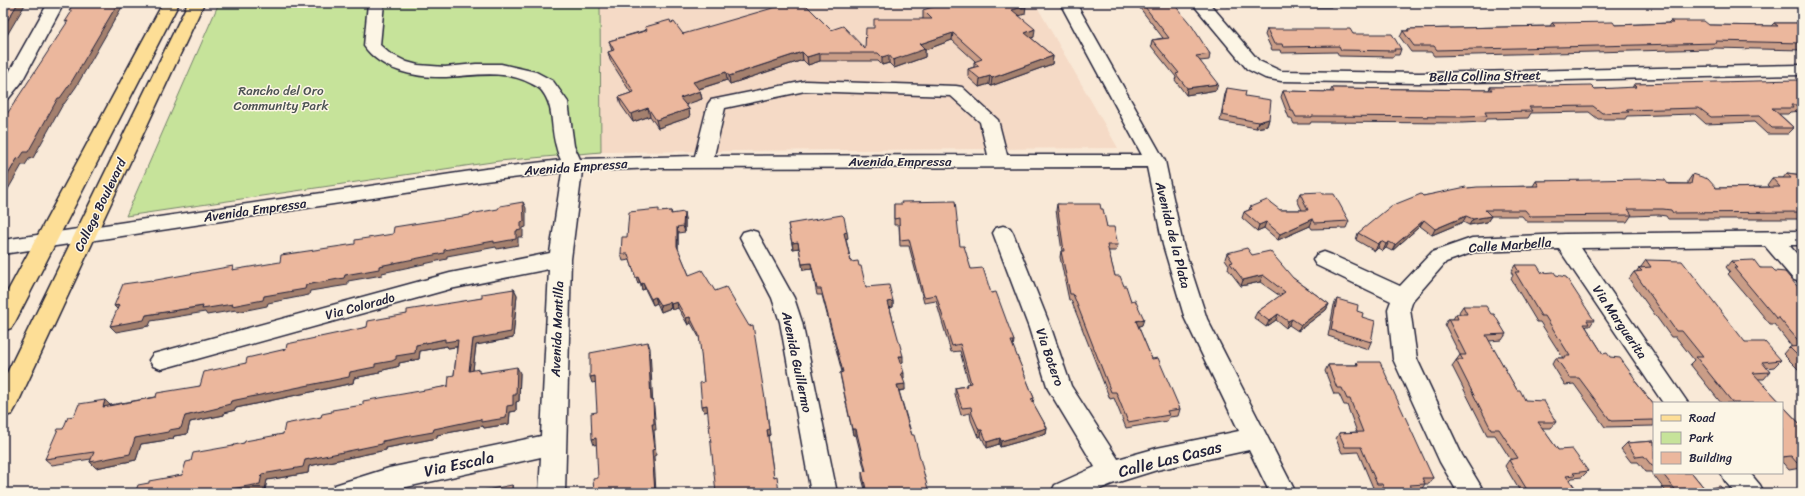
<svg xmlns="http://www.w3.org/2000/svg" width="1805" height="496" font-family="Sriracha,sans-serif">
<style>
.built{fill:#f5dac6}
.green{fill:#c6e39a;stroke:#74826a}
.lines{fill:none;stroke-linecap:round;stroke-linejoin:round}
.minor-casing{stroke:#22223b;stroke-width:3}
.major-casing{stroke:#22223b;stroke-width:3}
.minor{fill:#fcf5e5;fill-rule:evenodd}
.major{fill:#fdde96;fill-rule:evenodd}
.wall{fill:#ca9d87;stroke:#22223b}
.shaded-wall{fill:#a4806e;stroke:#22223b}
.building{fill:#ebb79d;stroke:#22223b}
.labels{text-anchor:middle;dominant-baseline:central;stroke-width:3;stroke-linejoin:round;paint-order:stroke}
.street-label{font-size:13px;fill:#22223b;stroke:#fcf5e5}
.park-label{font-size:13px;fill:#4b5253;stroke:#fcf5e5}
.near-street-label{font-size:16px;fill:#22223b;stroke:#fcf5e5}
</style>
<rect width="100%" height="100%" fill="#f9e9d7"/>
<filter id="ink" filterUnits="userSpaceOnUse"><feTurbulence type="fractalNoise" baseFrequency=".025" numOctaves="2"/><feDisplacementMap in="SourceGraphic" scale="8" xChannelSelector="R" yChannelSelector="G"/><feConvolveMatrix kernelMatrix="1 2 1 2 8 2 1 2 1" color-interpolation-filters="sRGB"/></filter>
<g filter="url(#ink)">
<path class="built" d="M600 3H1035L1118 148 601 152Z"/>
<path class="green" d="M219 3H600L601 152 499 161 126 216Z"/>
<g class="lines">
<g class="minor-casing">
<path id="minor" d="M48 3H64L21 83 9 98 3 99V83Z
M368 3H384L380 45 389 53 407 62 418 65 445 67 476 64H501L536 72 553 81 568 102 574 146 580 159 695 156 708 104 711 100 805 81 956 86 962 87 998 120 1007 155H1142L1060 3H1076L1165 161 1183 245 1207 319 1296 493H1270L1249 450 1157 470 1112 484 1090 493H1051L1055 485 1095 467 1048 389 1029 328 993 233 996 228 1003 226 1010 228 1013 233 1051 328 1071 386 1118 459 1157 448 1239 431 1185 319 1163 245 1147 167 656 168 582 171 571 259 565 493H539L541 457 380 493H331L335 485 389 468 541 436 549 269 450 289 161 369 153 366 149 360 153 354 450 273 550 253 562 172 485 181 3 254V240L485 169 561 160C559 156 557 151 556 146 550 126 555 108 542 91 539 87 534 85 530 83 503 69 474 76 446 77 417 78 381 71 364 46ZM805 91 951 96 980 122 988 155 714 156 725 108Z
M1192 3H1209L1259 61 1281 71 1419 73 1802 65V75L1419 83 1281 81 1265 78 1247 69Z
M750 230 757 232 760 237 794 298 802 322 837 493H811L780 322 772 298 740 237 743 232Z
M1802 231V245H1789L1802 260V282L1794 280 1765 246 1581 248 1688 403H1663L1559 249 1474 252 1446 262 1413 300 1410 309 1417 359 1462 455 1485 493H1458L1440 462 1393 359 1388 309 1391 301 1316 265 1313 260 1316 255 1324 252 1332 255 1400 286 1432 252 1472 238 1565 234Z
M1721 473H1750L1760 485 1764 493H1735L1725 481Z"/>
</g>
<g class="major-casing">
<path id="major" d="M163 3H179L15 322 11 328 3 331V300Z
M188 3H204L16 407 12 414 3 417V381Z"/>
</g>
<use href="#minor" class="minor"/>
<use href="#major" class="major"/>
</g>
<path class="wall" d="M1136 3H1173L1210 54 1209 60 1200 61 1216 90 1186 95 1175 80 1176 77 1151 46 1152 40 1163 38Z
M1223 3H1251L1226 6Z
M1306 3H1339L1338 4H1332L1331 7H1309Z
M923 10 1025 14 1018 16 1034 37 1031 38 1053 56 1052 64 991 86 989 84 979 87 968 77V69L974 67V62L975 61 952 40 925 50V57L894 68 889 63 882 65 878 61H820L808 65 803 60 730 84 727 80 699 89 700 91 702 99 685 104 689 109 690 117 658 128 650 116 633 122 621 105 619 97 631 93 610 60 608 52 612 51 609 41 646 30 645 27 671 23 683 34 831 30 865 49 874 28 923 19Z
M1670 21 1709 25 1771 26 1774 23H1802V50L1714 48 1713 49 1434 56 1431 52H1411L1400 37 1403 31H1407L1408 29 1550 26 1552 23 1615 25 1668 23Z
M1267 29 1353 34 1401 49 1399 55H1394L1393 57 1339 56 1337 52 1281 53 1280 50H1272L1265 35Z
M1634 84H1802V111L1790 112 1788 114H1779L1794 128 1788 134H1767L1754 122 1706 124 1695 114 1627 116 1625 119H1598L1589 112 1531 113 1528 118 1486 119 1484 122 1462 123 1311 122 1310 124H1294L1291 118H1289L1281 97 1283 91 1330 92 1332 88 1489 90 1490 87 1595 89 1632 88Z
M1227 88 1269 119 1267 126 1256 128 1220 121 1225 94Z
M1787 173 1802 175V219H1668L1666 216 1659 215 1631 216 1627 222H1527L1522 216H1491L1487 222 1469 225 1463 222 1432 235 1420 226 1392 251 1386 248 1383 251 1378 248 1375 251 1356 240 1358 233 1423 196 1468 188 1533 186 1536 181 1688 184V181L1693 174 1716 188 1769 187 1767 185 1772 178H1783Z
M1300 193 1323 194 1349 221 1346 228 1312 229 1310 226 1278 240 1264 228 1257 231 1242 218 1244 212 1249 210 1250 207 1280 210H1302L1297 200Z
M894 204 960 246 971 269 991 293 1014 341 1013 347 1034 398 1033 403 1047 428 1046 434 1000 447 999 444 987 448 981 436 978 437 971 420 970 413 961 415 955 394V388L966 386V384H969L960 351 951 352 936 301 924 303 909 246H900L899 225H894Z
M1057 204 1101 209 1107 227 1118 245 1116 251H1108L1115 276 1124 286 1142 325 1138 326 1152 359 1180 409 1178 416 1169 417 1167 421 1126 428 1114 398 1110 399 1071 300H1069L1060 257 1061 251H1062L1056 210Z
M671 211 672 214 685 219V232L678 233V249L689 275 770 435 768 436 774 477 779 493 708 411 704 412V382L700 339 691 323 688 325 678 308 672 310 671 308 661 312 657 303 653 305 645 289 642 290 640 283 638 284 630 260 623 261 621 254 627 237 659 212Z
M788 224 848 238 846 239 851 262 866 287 893 301V307L890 308 903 362H901L904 379H903L905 390 899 391 929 493H866L862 478V472L865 471 856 435H853L841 379 840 373 842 372 822 295H817L812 269 803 270 799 248 793 249Z
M1227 253 1252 255 1293 278 1329 304 1326 310 1298 331 1289 325 1286 328 1276 320 1266 327 1254 318 1257 312 1280 296 1260 282 1241 286 1228 269 1229 265 1225 259Z
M1646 260 1745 342 1781 360 1774 367 1766 368 1770 372 1764 379H1758L1781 403H1721L1690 364 1694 360 1676 337H1671L1629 279 1634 272H1636L1639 268 1641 267Z
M1731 261 1760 268 1775 271 1802 292V373L1783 354 1789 347H1792L1774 324H1770L1728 274 1730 272 1726 267Z
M1515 265 1542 273 1556 275 1594 320 1590 326H1587L1586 327 1603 354 1610 357 1636 380 1635 381 1654 405V426L1605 427 1574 384 1565 385 1552 364 1556 358H1563L1540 322H1537L1511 279 1513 275 1511 272Z
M514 289 517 295 513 338 476 345 473 370 481 373H520L519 401 516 402V411L510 412 509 424 484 428 483 426 437 435V438L386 448V450L309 466 308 473 267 480 265 490 149 483 182 475 191 461 233 446 244 443 283 434 332 412 448 386 454 375 457 347 448 348 447 346 420 351 419 359 399 363V366L396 367 379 371V373L354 378 353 383 236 408 235 410 224 413V415L190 422 187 434 174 436 173 439 141 444 136 460 96 468 90 462 91 459 52 465 45 459 63 429 110 405 156 397 200 386 246 363 286 349 367 327 407 314 482 298Z
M1337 299 1357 311 1362 317 1371 342 1368 349 1328 336 1334 305Z
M1463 306 1491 314 1506 334 1502 340 1489 341 1517 390 1525 400 1556 422 1551 428H1542L1558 450 1588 471 1582 477 1572 478 1570 480 1579 493H1521L1505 466 1509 460H1511L1495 435H1487L1452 366 1460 355 1445 325 1448 319H1453L1456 314H1460L1459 312Z
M1357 362 1433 478 1429 484H1425L1421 490H1413L1414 493H1380L1379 490H1374L1358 452 1342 453 1336 439 1339 433 1357 432 1347 405H1344L1339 394H1334L1325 371 1328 365H1356Z
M1782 405 1802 426V469L1801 468 1789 470 1783 463H1782Z
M1654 441V473H1692L1705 489 1726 493H1667L1651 472H1646L1638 462H1631L1621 449 1627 443Z"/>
<path class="shaded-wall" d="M18 3H26L3 42V28Z
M118 3H129L127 7H122L76 87 64 104H63L33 158 29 159 25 165H22L3 198V183L17 159Z
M1227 3H1251L1226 6Z
M1026 6 1025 14 1011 18 1012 10Z
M1035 29 1034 37 1024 41 1025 33Z
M953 33 952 40 925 50V57L894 68 893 60 920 44Z
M802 52 803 60 730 84 729 76Z
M820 53V61L808 65 807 57Z
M889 55V63L882 65V57Z
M1053 56 1052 64 991 86 992 78Z
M726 72 727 80 695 90 693 82Z
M990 76 989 84 979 87 980 79Z
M1218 84 1216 90 1186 95 1187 88Z
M700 91 702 99 682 106 680 98Z
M648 108 650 116 633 122 631 114Z
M689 109 690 117 658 128 656 120Z
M1269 119 1267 126 1256 128 1258 122Z
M523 202 526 208V227L523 228V237H518V245L497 249 496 247 447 256V259L382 273V275L348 281V285L310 291 309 295 268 303 267 306 237 312 236 310 207 315 205 312 151 321 149 326 116 332 110 326 146 315 203 306 264 296 306 285 516 231 521 222Z
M684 212 685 219V232L683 226Z
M1466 216 1463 222 1432 235 1435 229Z
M1491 216 1487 222 1469 225 1473 219Z
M1313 219 1310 226 1278 240 1280 234Z
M1424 220 1420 226 1392 251 1395 245Z
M1266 222 1264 228 1257 231 1259 225Z
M677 227 678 233V252L677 246Z
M847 232 848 238 844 239V233Z
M1381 241 1378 248 1375 251 1378 244Z
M798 242 799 248 793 249 792 243Z
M1389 242 1386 248 1383 251 1386 244Z
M811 263 812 269 803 270 802 264Z
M1263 275 1260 282 1241 286 1243 280Z
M638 277 640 283 638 284 636 278Z
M643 283 645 289 642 290 641 284Z
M514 289 517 295 513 338 476 345 472 378 469 371 473 339Z
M655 297 657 303 653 305 651 299Z
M893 301V307L888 308V302Z
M670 302 671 308 661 312 660 305Z
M677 302 678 308 672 310 671 304Z
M1329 304 1326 310 1298 331 1301 325Z
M119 305 120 312 114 306Z
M1278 314 1276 320 1266 327 1269 321Z
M690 317 691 323 688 325 686 318Z
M1144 319 1142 325 1134 328 1136 321Z
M1292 319 1289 325 1286 328 1288 321Z
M445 339 458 340 461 346 448 348 447 346 420 351 419 359 399 363V366L396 367 379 371V373L354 378 353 383 236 408 235 410 224 413V415L190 422 187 434 174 436 173 439 141 444 136 460 96 468 90 462 135 438 169 430 185 416 219 407 231 401 350 372 375 364 396 356 416 345Z
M648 342 650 348 653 407 651 401Z
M899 356H903V362L900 363Z
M517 367 520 373 519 401 516 402V411L510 412 509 424 484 428 483 426 437 435V438L386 448V450L309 466 308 473 267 480 265 490 246 493H207L305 460 434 429 507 406 513 395Z
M901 373H904V379H901Z
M595 376 597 382 592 383 590 377Z
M905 384V390L897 391V385Z
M105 400 111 406 103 407Z
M653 400 654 407 656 430H654L656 455 654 456 656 493H655L652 460Z
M707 405 709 411 704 412 702 406Z
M766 405 770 435 768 436 767 430Z
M1047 428 1046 434 1000 447 1001 441Z
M852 429H856V435H853Z
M979 430H982L981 436 978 437Z
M596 438 599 444 594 445 592 439Z
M1000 438 999 444 987 448V442Z
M512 485 515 491V493H512Z"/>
<path class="building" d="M3 3H18L3 28Z
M74 3H118L72 81 60 98H58L28 152H24L20 158 17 159 3 183V116L7 114 68 21 65 22 72 11H69Z
M790 3H804L831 30 843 26 865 49 866 28H874V19H932L923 10 945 3H1022L1026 6 1012 10 1035 29 1025 33 1053 56 992 78 990 76 980 79 968 69 979 66 974 62 982 59 953 33 920 44 925 49 893 60 889 55 882 57 878 53H820L807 57 802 52 729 76 726 72 693 82 700 91 680 98 689 109 656 120 648 108 631 114 619 97 634 92 608 52 614 50 609 41 645 31 647 30 645 27 670 20 671 23 674 22 683 34Z
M1142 3H1173L1192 26 1210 54 1196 56 1218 84 1187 88 1176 74 1179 73 1152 40 1169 38Z
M1670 21H1704L1709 25 1778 26 1774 23H1802V43L1715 41 1717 43 1437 50 1434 46H1414L1403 31H1409L1408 29 1555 26 1552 23 1613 22 1615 25 1673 23Z
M1267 29H1350L1353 34H1392L1401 49H1394L1395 51 1341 50 1339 46 1283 47 1282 44H1274Z
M1797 80 1802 84V105H1791L1793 108H1772L1794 128H1772L1759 116 1711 117 1699 108 1626 110 1629 112 1602 113 1593 106 1529 107 1532 111 1485 112 1487 116 1465 117 1312 116V117H1296L1293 111H1291L1283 91 1334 92 1332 88 1492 90 1490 87 1591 85 1595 89 1637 87 1634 84Z
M1227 88 1246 91 1245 96 1271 100 1269 119 1258 122 1222 115Z
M1787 173 1802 175V212L1673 213 1671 210 1663 209H1628L1632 215 1530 216 1525 210H1485L1491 216 1473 219 1466 216 1435 229 1424 220 1395 245 1389 242 1386 244 1381 241 1378 244 1358 233 1391 206 1421 194 1423 196 1466 187 1468 188 1477 187 1539 186 1536 181 1646 179 1665 180 1668 184H1691L1693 174 1708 179 1716 188 1780 187 1772 178H1791Z
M1322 192 1323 194H1334L1349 221 1315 223 1313 219 1280 234 1266 222 1259 225 1244 212 1252 209 1250 207 1267 200 1280 210H1308L1300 193Z
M955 201 960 246H964L971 269 983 268 991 293 996 292 1014 341H1011L1034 398 1031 399 1047 428 1001 441 1000 438 987 442 982 430H979L972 414 971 407 962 408 955 388 967 386 966 384 971 383 960 344 952 346 936 295 924 297 909 239 900 240 899 218 894 219V204H902L901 202Z
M523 202 524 221 521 222V230L516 231V239L494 243V241L444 250V253L379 266V269L345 275 344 278 306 285 305 289 264 296 263 300 232 306 233 304 202 309 203 306 146 315 144 320 110 326 119 305 114 306 123 284 152 280 151 281 233 266 232 270 280 262 281 255 355 244V240L393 234 394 227 470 215V214L498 209 500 206Z
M1057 204H1100L1101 209H1103L1107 227H1114L1118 245H1107L1115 276H1120L1124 286H1126L1131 301 1135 300 1144 319 1136 321 1152 359 1158 358 1180 409 1167 411 1169 415 1128 422 1116 392H1111L1073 294H1070L1061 251H1064Z
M659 209V212L671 211V214L684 212 683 226 677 227V246L689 275 702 270 715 291 726 287 749 326 753 325 765 399 769 429 767 430 774 477 777 476 779 493H716L707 405 702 406 700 383 704 382 699 335 690 317 686 318 677 302 671 304 670 302 660 305 655 297 651 299 643 283 641 284 638 277 636 278 628 254H621L622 237H627L629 212Z
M842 215 844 217 847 232 844 233 851 262 858 261 859 266H861L866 287 889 285 893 301 888 302 903 356H899L904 373H901L905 384 897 385 909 427 912 435H914L929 493H867L862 472 866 471 856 429H852L840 373 843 372 821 289H817L811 263 802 264 798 242 792 243 788 224Z
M1247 248 1252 255 1270 251 1293 278 1329 304 1301 325 1292 319 1288 321 1278 314 1269 321 1257 312 1285 292 1263 275 1243 280 1230 263 1233 262 1227 253Z
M1646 260 1682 261 1745 342H1765L1781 360 1762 362 1770 372 1753 373 1781 403H1733L1696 357H1703L1682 331H1676L1634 272 1642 271 1639 268 1651 267Z
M1754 260 1760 268H1772L1775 271 1785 272 1802 292V345L1779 318H1776L1734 268H1738L1731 261Z
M1515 265H1537L1542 273 1554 272 1556 275 1566 277 1594 320H1587L1589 324H1584L1603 354 1607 353 1610 357 1620 358 1636 380H1634L1654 405V420L1611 421 1579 378H1570L1556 358H1566L1565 356H1570L1545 316H1541L1515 272H1519Z
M514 289 511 332 473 339 469 371 479 369V373L517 367 516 395H513V405L507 406 506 418 481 422V419L434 429 433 432 382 441V444L305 460 303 467 262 474 260 484 207 493H135L138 485 149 483V481L182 475 186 462 191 461 193 453 233 446 234 445 244 443 245 441 283 434 285 424 321 417 322 414 332 412V410L363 405V401L448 386 449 376 454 375 458 340 445 342V339L416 345 415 353 396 356V359L392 361 375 364V367L350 372 349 377 231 401 230 404 219 407 218 408 185 416 181 428 169 430 168 432 135 438 130 454 90 462 94 452 45 459 58 429H63L68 417 74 416 79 404 105 400 103 407 156 397 157 393 200 386 204 372 246 363 247 358 286 349 287 344 367 327 368 321 407 314V310L482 298V294Z
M1337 299 1358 305 1357 311 1363 313 1362 317 1375 321 1371 342 1331 330Z
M1463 306H1486L1491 314H1494L1506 334 1486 335 1517 390H1520L1525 400 1544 401 1556 422H1538L1558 450 1572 449 1588 471 1573 473 1575 475 1566 476 1579 493H1529L1509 460 1518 458 1499 429H1491L1456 360H1463L1460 355H1466L1448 319H1458L1456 314H1467Z
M648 342 651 401 653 400 654 424H652L655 449 652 450 655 493H594L593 479 598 478 596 438 592 439 591 413 597 412 595 376 590 377V353Z
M1802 346V360L1789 347Z
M1357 362H1380L1433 478H1422L1425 484 1410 485 1414 493H1386L1382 484H1377L1361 447H1345L1339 433 1363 432 1350 399H1347L1342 388H1337L1328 365H1358Z
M1782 405 1802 426V462L1797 463 1791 456 1782 457Z
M1654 441V466H1652L1644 456 1636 457 1627 443Z
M1662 473H1692L1705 489 1720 486 1726 493H1678Z
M512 485V493H476V492Z"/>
</g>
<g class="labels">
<g class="street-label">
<text transform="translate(1485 76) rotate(-1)">Bella Collina Street</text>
<text x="900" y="161">Avenida Empressa</text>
<text transform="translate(576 167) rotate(-4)">Avenida Empressa</text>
<text transform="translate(100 205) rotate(-64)">College Boulevard</text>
<text transform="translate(255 210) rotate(-8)">Avenida Empressa</text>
<text transform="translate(1173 235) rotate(76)">Avenida de la Plata</text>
<text transform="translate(1510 245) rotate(-4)">Calle Marbella</text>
<text transform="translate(360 306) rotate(-15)">Via Colorado</text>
<text transform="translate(1620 322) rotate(56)">Via Marguerita</text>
<text transform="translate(557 329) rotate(-88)">Avenida Mantilla</text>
<text transform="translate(1050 357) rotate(71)">Via Botero</text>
<text transform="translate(797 362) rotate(78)">Avenida Guillermo</text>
</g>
<g class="park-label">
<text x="281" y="90">Rancho del Oro<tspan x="281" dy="15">Community Park</tspan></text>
</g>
<g class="near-street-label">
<text transform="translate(1170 459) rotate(-14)">Calle Las Casas</text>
<text transform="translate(459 464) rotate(-12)">Via Escala</text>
</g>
</g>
<rect width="1805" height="496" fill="none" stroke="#fcf5e5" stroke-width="16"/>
<rect x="8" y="8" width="1789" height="480" fill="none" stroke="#22223b" stroke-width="1.5" filter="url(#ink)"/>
<rect x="1653" y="402" width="130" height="72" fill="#fcf5e5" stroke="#a5a1a1"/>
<rect x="1661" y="415" width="20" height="6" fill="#fdde96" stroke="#a5a1a1"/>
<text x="1689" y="422" font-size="12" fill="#22223b">Road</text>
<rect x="1661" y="432" width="20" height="12" fill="#c6e39a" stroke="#a5a1a1"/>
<text x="1689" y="442" font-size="12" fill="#22223b">Park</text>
<rect x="1661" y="452" width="20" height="12" fill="#ebb79d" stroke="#a5a1a1"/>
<text x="1689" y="462" font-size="12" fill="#22223b">Building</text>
</svg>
